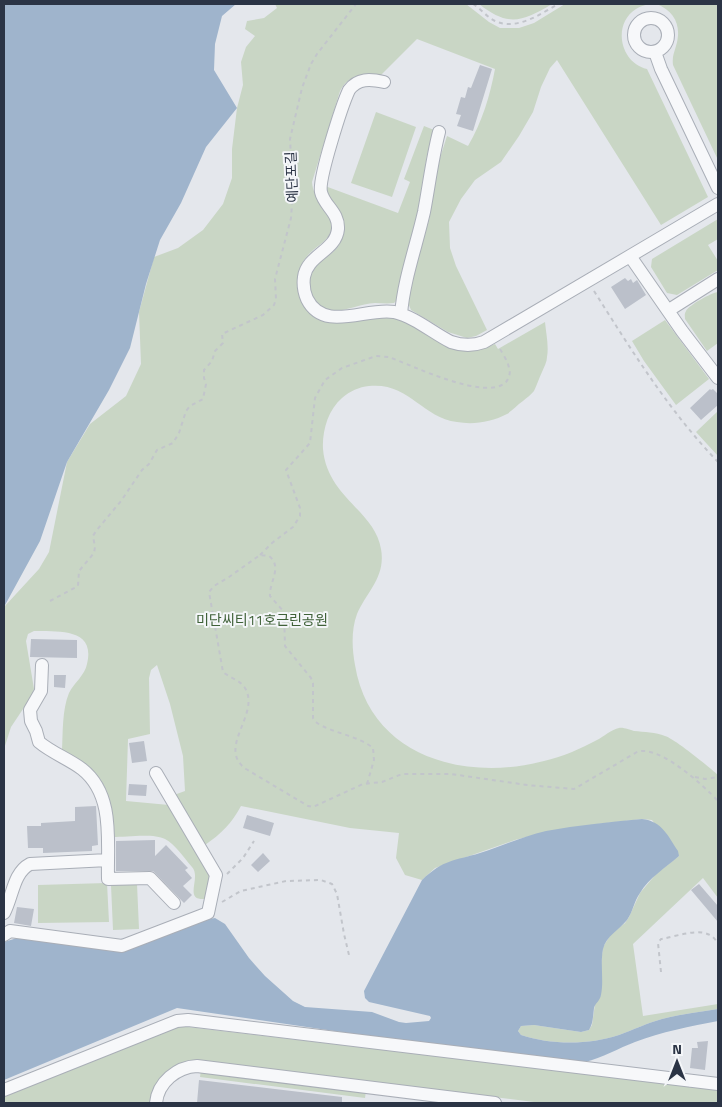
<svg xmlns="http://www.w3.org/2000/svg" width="722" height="1107" font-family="'Titillium Web','Noto Sans KR',sans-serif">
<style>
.green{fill:#c9d6c5}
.water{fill:#9fb4cc}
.building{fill:#bbc0ca}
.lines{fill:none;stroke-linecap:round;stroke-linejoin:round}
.minor-casing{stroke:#a9aeb7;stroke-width:14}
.path{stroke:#c2c5cb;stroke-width:2;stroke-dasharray:4 4;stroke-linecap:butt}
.minor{stroke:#f7f8fa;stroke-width:12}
.labels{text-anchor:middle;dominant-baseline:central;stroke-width:4;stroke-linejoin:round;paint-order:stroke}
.street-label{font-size:14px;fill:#2b3445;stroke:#f4f6f9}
.park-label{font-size:14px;fill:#3f6138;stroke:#f4f6f9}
</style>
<rect width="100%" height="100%" fill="#e4e7ec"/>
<path class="green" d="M275 4H466L489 22 500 28H519L534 23 565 4H656C649 4 642 5 636 9 612 24 620 63 647 69L708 197 661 225 557 60 550 68 541 87 533 112 519 136 501 162 475 180 461 199 449 222 450 248 456 266 487 330 476 336 467 338 448 332 411 310 406 298 429 220 439 161 447 136 468 146C482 122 490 96 495 69L417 39 381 75C364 72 348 75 340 91L312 182C313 200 330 210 331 223 333 239 320 243 310 253 292 271 295 293 309 312 338 313 372 310 401 319 406 321 412 325 417 329 443 345 463 359 495 344L498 349 545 322C546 333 549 346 547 357 547 362 544 367 542 372 539 378 537 385 534 391 531 395 526 398 523 401 517 405 512 411 507 414 492 422 473 425 457 422 421 417 409 382 369 386 359 387 350 391 342 398 328 410 322 431 323 449 327 497 375 511 381 549 386 577 367 591 357 614 351 630 352 649 355 665 370 757 465 782 544 761 562 757 580 749 597 740 603 737 612 729 619 728 623 727 630 730 634 731 644 732 656 732 665 736 675 739 709 767 718 775V898L703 878 633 944 643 1016 718 1004V1009C700 1012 680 1014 662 1019 647 1023 633 1030 619 1035 589 1045 551 1045 521 1035L518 1031 521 1026 534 1025 581 1032 589 1030 592 1025 595 1004 601 995V964L603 947 611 934 625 923 629 917 640 893 656 874 679 856 652 820 642 819 598 824 546 832 515 840 435 868 422 880 405 875 396 858 399 833 350 828 241 806C232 823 221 834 205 845L174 795 185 791 183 756 170 704 157 665 151 670 149 678 150 734 128 739 126 801 169 805 212 875 206 899C182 901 202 878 192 867 184 858 175 844 165 839 154 833 126 837 113 837 108 828 109 818 109 807 109 776 84 764 62 750 63 732 62 710 69 693 74 683 85 675 87 664 96 627 57 632 34 631L28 634 26 641 34 689 31 697 11 727 4 749V607L39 569 49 552 67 462 90 424 126 396 141 364 139 312 154 257 178 248 203 230 223 204 232 178V149L237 108 243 85 241 62 246 47 255 36 245 29 247 21 264 18 277 8Z
M479 4H552C522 22 508 27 479 4Z
M657 4H718V160L673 65C672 57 674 53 676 46 682 26 675 12 657 4Z
M376 112 416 127 392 197 351 183Z
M424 126 434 130 427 155 417 217 397 300 394 303C387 304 381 303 375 303 351 304 325 325 311 294 308 287 308 278 312 271 320 256 342 255 343 231 344 217 337 210 331 200 328 196 327 190 325 186L398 213 410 182 404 179Z
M718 219V239L708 245 718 261V270L677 295 667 293 651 267 652 259Z
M718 292V343L707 351 685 319C685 315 684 315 686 311 689 305 711 293 718 292Z
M665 320 709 379 676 405 644 361 632 341Z
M718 411V456L696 432Z
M107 883 109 922 38 923V885Z
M137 884 139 929 113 930 111 885Z
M178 1027H188L718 1089V1103H542L196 1061C168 1063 156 1077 150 1103H4V1097Z
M201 1070 366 1091 365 1098 200 1077Z"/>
<path class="water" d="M4 4H236L222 16 215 44 214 70 237 108 206 147 181 203 160 240 146 284 130 348 109 390 67 462 40 541 4 607Z
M642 819C662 821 668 836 678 851L679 856C665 868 649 878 640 893 634 901 633 912 627 920 619 930 606 936 603 949 600 965 604 980 601 995 600 1001 595 1003 594 1008 593 1016 593 1024 589 1030L581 1032 534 1025 521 1026 518 1031 521 1035C551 1045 589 1045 619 1035 633 1030 647 1023 662 1019 680 1014 700 1012 718 1009V1021C691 1026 661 1032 635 1042 619 1048 602 1058 585 1062L375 1037 177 1008 4 1080V942L17 938 130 949 199 921 215 918 225 924 249 958 265 976 293 1001 305 1007 372 1012 399 1022 406 1023 429 1021 431 1018 430 1016 369 1002 365 998 364 991 422 880C444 859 454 861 480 853 503 846 523 836 546 831 578 825 610 822 642 819Z"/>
<path class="building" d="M480 65 492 69 473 131 457 126 461 115 456 114 461 97 465 98 468 87 471 88Z
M625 278 628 281 631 279 633 283 637 280 646 295 625 309 611 287Z
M710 389 711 390 713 389 718 394V405L701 420 690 408Z
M31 639 77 640V658L30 657Z
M54 675H66L65 688 54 687Z
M144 741 147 761 132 763 129 743Z
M129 784 147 785 146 796 128 795Z
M96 806 98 845 92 846V851L43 853V848H28L27 826H41V823L75 821V807Z
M247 815 274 823 270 836 243 828Z
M155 840V856L166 845 188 868 185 870 192 878 183 886 192 895 184 903 153 871H116V841Z
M263 853 270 861 258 872 251 865Z
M699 884 718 906V922L691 890Z
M17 907 34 909 31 926 14 923Z
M708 1041 705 1070 690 1068 692 1048H698L697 1042Z
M199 1080 342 1097V1103H197Z"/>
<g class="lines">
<g class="minor-casing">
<path id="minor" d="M634 35a17 17 0 1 1 34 0a17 17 0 1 1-34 0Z
M655 52 661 69 718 188
M384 82C370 79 358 78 349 90 342 105 318 179 321 192 324 206 339 212 338 229 336 251 307 255 304 277 303 284 304 292 307 299 324 333 366 307 394 312 415 317 433 333 451 342 463 346 473 346 484 342L630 256
M718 204 630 256 682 331 718 378
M669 310 718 279
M401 314C404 279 416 247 424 212 429 186 432 159 439 132
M42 665 41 691 30 710 31 721 36 731 39 742C52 753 69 759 82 769 115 795 107 842 108 879L150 878 174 903
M4 913C13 896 13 873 30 864L108 860
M4 935 10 931 122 946 208 913 216 875 156 773
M4 1090 177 1021 188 1020 718 1084
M156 1103C158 1082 177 1067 197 1066L495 1103"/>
</g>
<path class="path" d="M473 4C481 9 487 17 495 21 516 31 541 14 558 4
M594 291C632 351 669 411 718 462
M260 555 272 543 293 527 300 516V508L286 470 310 443 315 398 325 380 342 368 376 356 389 357C411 365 487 402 506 382 509 378 511 372 509 368 508 361 502 353 499 347
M50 601 78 586 79 571 94 553 95 547 93 536 96 531 121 501 142 470 149 464 157 450 173 443 179 433 186 411 190 406 203 399 206 384 204 378V370L212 361 215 351 223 343 222 334 263 315 274 305 276 299 275 279 291 218 293 191 290 139 302 88 311 64 317 54 356 4
M695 777 705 779 718 777
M367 784 374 760 373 748C357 734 319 731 313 718V683L311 678 285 646 284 612 270 596C269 582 283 567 269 556L260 555 229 577 214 586 209 592 223 672C230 678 240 680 245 688 261 714 216 748 246 769L308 806 313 807 363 784 382 782 402 774H451L527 785 574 789 637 752C659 744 704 786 718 801
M227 874 243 858 254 841
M222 902 241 891 286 881 321 880 332 884 337 894 344 934 349 955
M661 972 658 943 661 939C680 936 708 923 718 944"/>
<use href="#minor" class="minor"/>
</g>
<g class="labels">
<g class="street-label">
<text transform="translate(291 177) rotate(-92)">예단포길</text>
</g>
<g class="park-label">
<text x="262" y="619">미단씨티11호근린공원</text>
</g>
</g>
<rect width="722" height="1107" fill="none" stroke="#2b3445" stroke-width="10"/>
<g transform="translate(677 1062)" stroke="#f4f6f9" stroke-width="4" paint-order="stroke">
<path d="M0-4L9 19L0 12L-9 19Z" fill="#2b3445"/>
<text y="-8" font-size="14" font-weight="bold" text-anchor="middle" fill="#2b3445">N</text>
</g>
</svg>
